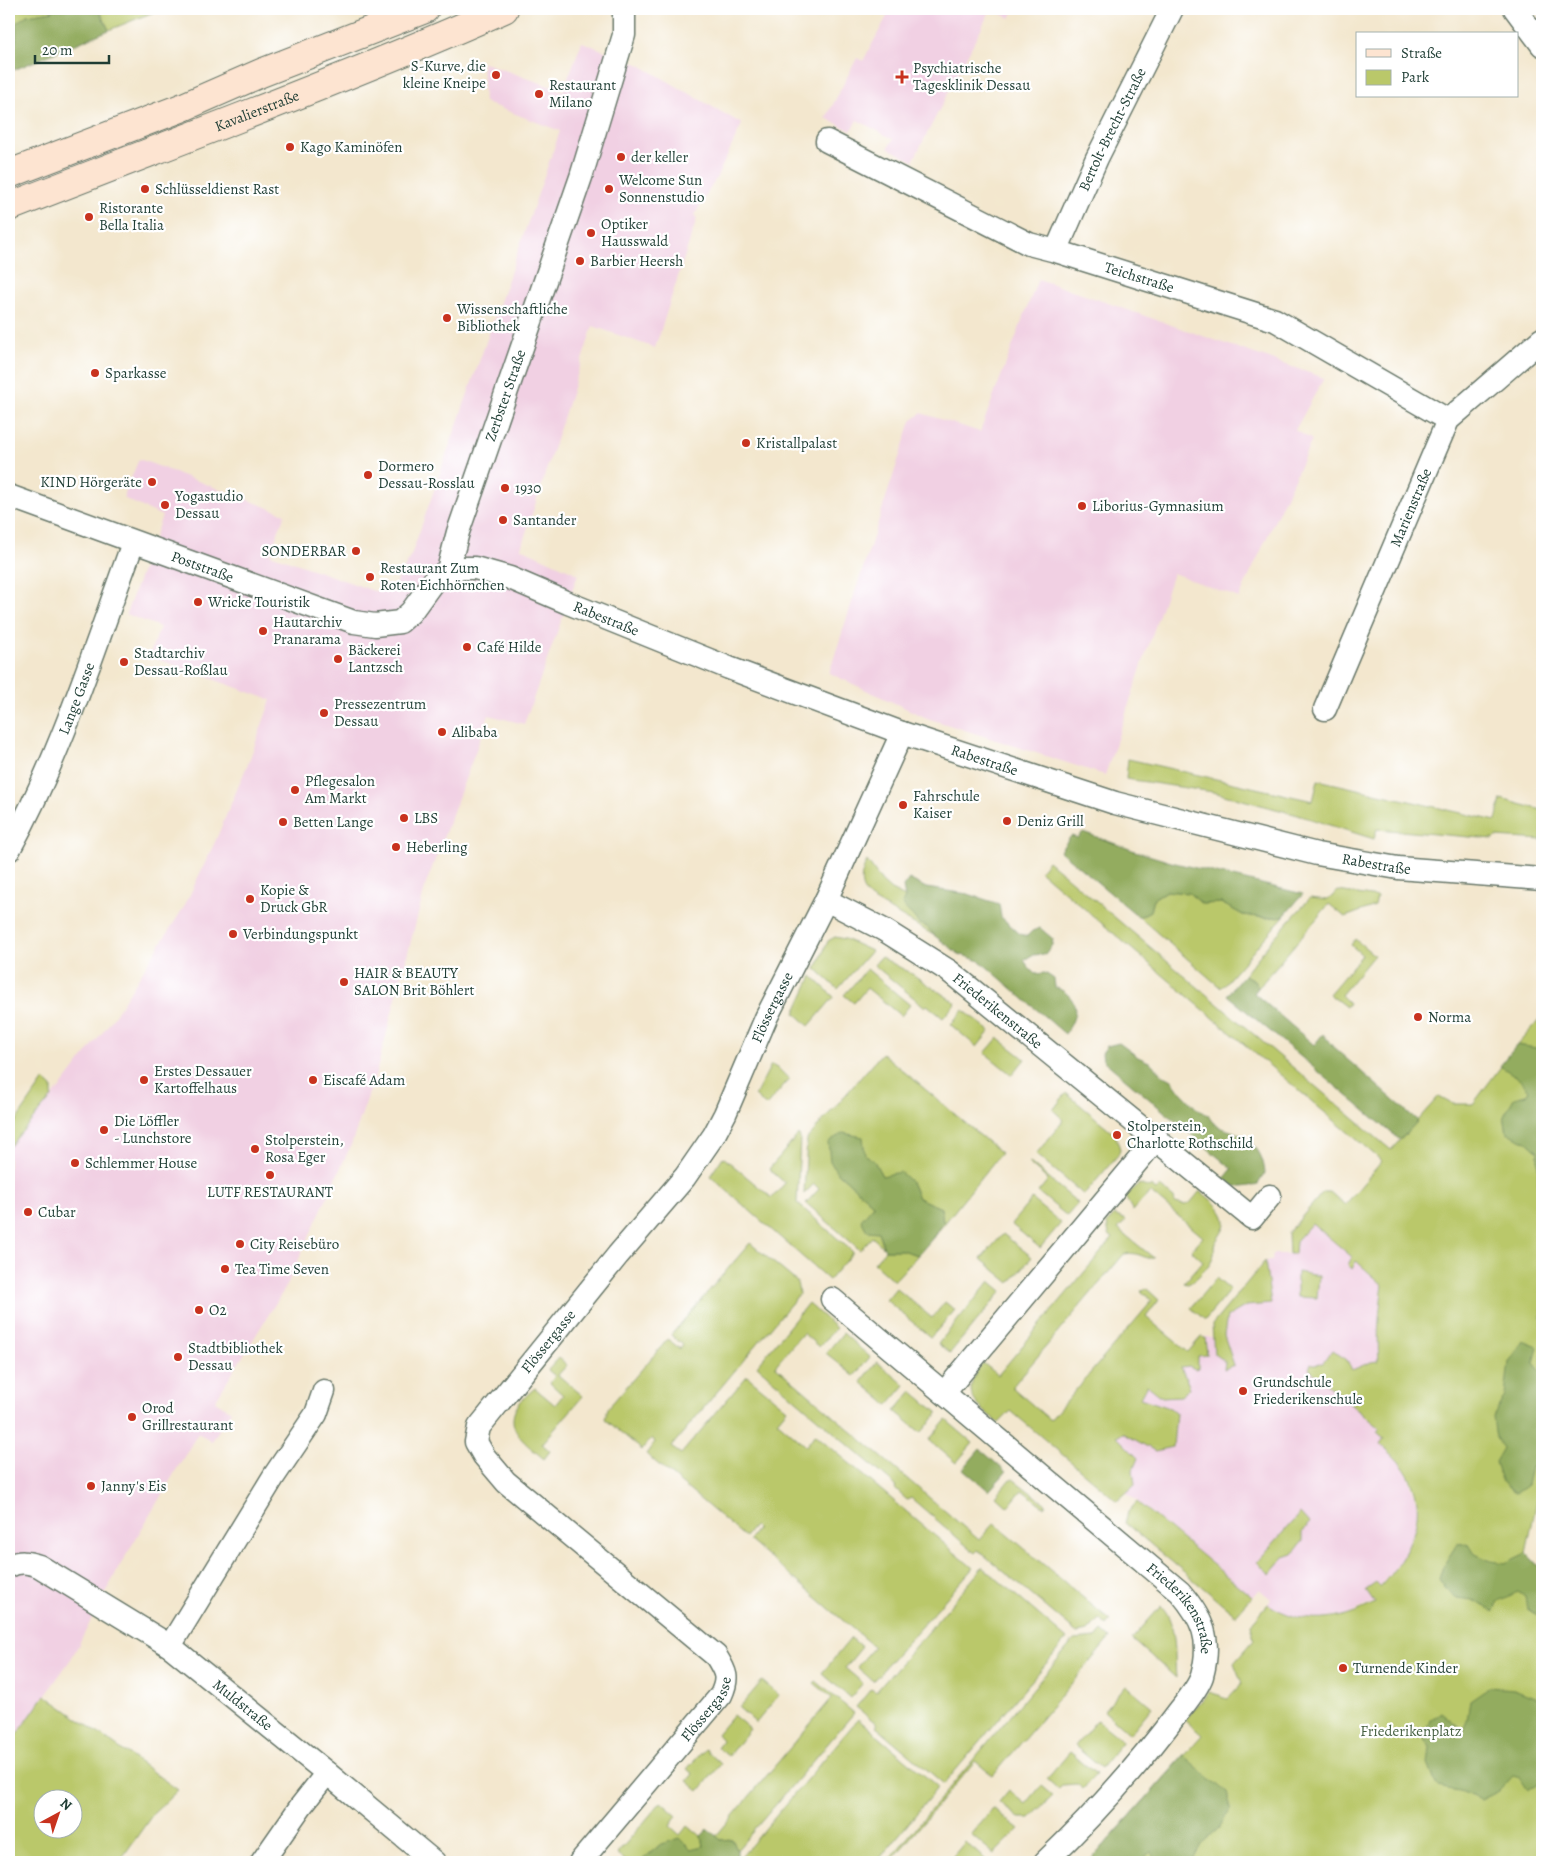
<svg xmlns="http://www.w3.org/2000/svg" width="1551" height="1871" font-family="Alegreya,serif">
<style>
.built{fill:#f1d0e3}
.green{fill:#bac86a;stroke:#6c824f;fill-rule:evenodd}
.forest{fill:#93ac5e;stroke:#597449}
.lines{fill:none;stroke-linecap:round;stroke-linejoin:round}
.street-casing{stroke:#69786a;stroke-width:25}
.secondary-casing{stroke:#69786a;stroke-width:30}
.street{stroke:#fff;stroke-width:22}
.secondary{stroke:#fde4d1;stroke-width:28}
.poi-dot{fill:#c8321e;stroke:#fff;stroke-width:2}
.labels{text-anchor:middle;dominant-baseline:central;stroke-width:4.5;stroke-linejoin:round;paint-order:stroke}
.poi-label{font-size:15px;fill:#1f3d34;stroke:#fff;text-anchor:start}
.street-label{font-size:15px;fill:#1f3d34;stroke:#fff}
.park-label{font-size:15px;fill:#466042;stroke:#fff}
</style>
<rect width="100%" height="100%" fill="#fff"/>
<filter id="ink" filterUnits="userSpaceOnUse"><feTurbulence type="fractalNoise" baseFrequency=".02" numOctaves="2"/><feDisplacementMap in="SourceGraphic" scale="10" xChannelSelector="R" yChannelSelector="G"/><feConvolveMatrix kernelMatrix="1 2 1 2 8 2 1 2 1" color-interpolation-filters="sRGB"/></filter>
<filter id="wash" filterUnits="userSpaceOnUse"><feTurbulence type="fractalNoise" baseFrequency=".0096" numOctaves="4" result="noise"/><feDisplacementMap in="SourceGraphic" scale="20" xChannelSelector="R" yChannelSelector="G"/><feGaussianBlur stdDeviation="1.12" result="paint"/><feColorMatrix in="noise" values="0 0 0 0 0 0 0 0 0 0 0 0 0 0 0 0 0 1.4 0 .05"/><feComposite in="paint" operator="in"/></filter>
<g filter="url(#wash)">
<rect width="100%" height="100%" fill="#f3e7ce"/>
<path class="built" d="M891 9H1015L1010 18 991 9 913 161 888 148 893 139 857 120 851 131 826 118 857 58 863 61Z
M582 42 638 64 742 124 718 175 694 216 697 218 655 348 593 326 521 548 578 574 524 724 489 715 426 884 376 1073 351 1145 287 1285 215 1401 231 1411 212 1441 198 1433 118 1569 71 1659 9 1746V1147L65 1082 109 1024 184 907 215 842 249 761 271 700 149 656 160 627 126 614 162 516 123 498 139 459 285 514 270 554 374 591 393 588 411 556 560 131 484 102 482 62 563 91Z
M1038 279 1324 378 1295 430 1312 440 1239 598 1173 573 1105 775 927 718 829 673 911 421 921 413 980 432Z
M1307 1210 1356 1261 1383 1285 1379 1310 1386 1422 1378 1432 1385 1438 1381 1444 1398 1460 1409 1478 1418 1508 1415 1529 1402 1559 1379 1587 1375 1583 1366 1590 1375 1602 1345 1615 1314 1620 1302 1619 1281 1612 1268 1604 1271 1599 1259 1589 1252 1597 1064 1440 1157 1326 1188 1352 1201 1337H1213L1212 1325 1265 1261H1272L1273 1254H1289L1288 1233Z"/>
<path class="green" d="M11 9H53L55 10 53 11 27 15 16 41 9 45V12Z
M99 9H161L109 30Z
M1128 759 1313 801 1318 780 1496 821 1501 799 1542 810V840L1496 837 1493 839 1377 829 1374 839 1298 815 1213 792 1126 779Z
M867 861 882 882 891 890 905 897 918 923 927 926 935 936 870 898C858 887 860 875 867 861Z
M1048 861 1391 1150 1439 1096 1454 1104H1473L1517 1045 1542 1017V1477L1526 1553 1542 1570V1862H1089L1202 1735 1185 1720 1209 1692 1228 1698 1242 1683 1234 1663 1254 1640 1251 1624 1268 1604C1303 1627 1339 1622 1375 1603L1366 1590 1376 1583 1380 1587C1422 1540 1437 1488 1380 1444L1384 1438 1377 1432 1380 1428 1309 1369 1311 1363 1313 1364 1323 1363 1332 1350 1347 1360 1352 1370 1371 1362 1379 1361C1377 1335 1379 1311 1383 1285L1356 1261 1352 1269 1348 1265 1352 1257 1312 1223 1296 1241 1295 1254H1289L1288 1233 1323 1192H1330L1345 1205 1382 1161 1040 871Z
M1166 891 1189 893 1202 904 1221 903 1243 915 1266 918 1284 916 1221 988 1139 917 1150 911 1153 899Z
M1338 891 1377 897 1375 906 1345 917 1329 904 1258 988 1254 980 1244 975 1272 940 1310 898 1328 900Z
M835 937 845 939 871 951 838 989 816 969 828 941Z
M1355 939 1374 955 1341 995 1349 1003 1346 1007 1329 994 1362 955 1351 945Z
M881 957 912 974 956 1003 943 1018 927 1005 925 1007 874 965Z
M867 969 910 1005 901 1016 867 988 854 1003 844 995Z
M812 976 834 997 809 1026 795 1013Z
M963 1010 990 1031 977 1047 951 1025Z
M998 1038 1025 1059 1012 1075 985 1053Z
M882 1053 1001 1153 932 1239 943 1222 941 1208 918 1198 911 1182 882 1176 874 1161 865 1155 836 1171 874 1205 878 1232 883 1247 872 1237 860 1250 806 1203 819 1189 814 1184 804 1194 807 1139Z
M771 1065 778 1068 789 1079 766 1106 755 1096Z
M44 1080 52 1087V1097L9 1147V1131Z
M1066 1093 1115 1134 1120 1149 1118 1155 1084 1195 1036 1154 1064 1120 1053 1110Z
M798 1135 800 1137 797 1203 853 1252 829 1280 710 1176 723 1157 772 1198 785 1183 769 1169Z
M1029 1162 1078 1203 1067 1216 1038 1192 1048 1180 1028 1163Z
M1139 1184 1149 1188 1151 1186 1156 1190 1160 1187 1174 1198 1175 1203 1185 1205 1191 1202 1200 1191C1209 1198 1224 1209 1225 1221 1225 1230 1219 1236 1215 1243 1213 1247 1215 1250 1214 1254 1212 1264 1197 1280 1188 1284L1184 1283 1203 1261 1191 1250 1203 1237 1150 1192 1133 1211 1125 1197Z
M1032 1199 1061 1223 1040 1248 1011 1224Z
M1114 1215 1126 1220 1118 1229 1154 1258C1144 1260 1140 1251 1124 1254L1012 1387 1050 1420 1152 1301 1141 1291 1146 1288 1159 1300 1146 1317 1188 1352 1201 1337 1205 1338 1207 1355 1198 1356V1368L1195 1369 1189 1366 1181 1367 1190 1388 1181 1396 1162 1397 1147 1385 1140 1398 1170 1408 1176 1413 1173 1447 1155 1451 1123 1433 1117 1437 1138 1458 1133 1470 1135 1485 1117 1501 1011 1411 999 1423C973 1403 960 1393 983 1363L998 1375 1113 1238 1109 1235 1107 1224Z
M1003 1234 1032 1257 1010 1283 981 1259Z
M750 1243 797 1282 799 1294 671 1447 681 1454 747 1376 787 1409 777 1421 806 1446 815 1434 973 1568 873 1681 857 1667 874 1647 749 1540 757 1529 754 1526 745 1537 646 1454 655 1442 652 1438 642 1450 605 1419 608 1408 668 1339 680 1349 683 1345 671 1335Z
M885 1250H901L918 1255 894 1281 874 1263Z
M1265 1261 1271 1304 1246 1306 1227 1317 1224 1335 1234 1365 1224 1369 1225 1362 1214 1354 1212 1325Z
M1297 1272 1319 1276 1317 1298 1297 1297Z
M1216 1278 1230 1290 1205 1320 1191 1308Z
M990 1281 1002 1291 950 1353 938 1344Z
M896 1288 932 1318 945 1302 955 1310 934 1334 930 1337 886 1300Z
M808 1303 836 1328 819 1347 803 1333 775 1366 979 1540 994 1523 1111 1621 1107 1626 1099 1619 1088 1631 1077 1633 978 1550 975 1553 911 1498 907 1500 895 1489 896 1486 757 1366Z
M843 1333 870 1357 854 1376 826 1353Z
M559 1358 567 1365 558 1375 583 1396 542 1444 550 1451 544 1459C528 1445 502 1429 518 1405 522 1399 529 1393 535 1388L555 1405 563 1395 550 1383 555 1376 548 1370Z
M877 1362 905 1385 888 1405 861 1382Z
M912 1391 938 1413 921 1433 895 1411Z
M946 1420 973 1443 956 1463 929 1440Z
M1010 1479H1013L1046 1504 1044 1507 1022 1490 1008 1507 996 1496Z
M1137 1502 1252 1597 1236 1615 1125 1523 1128 1512Z
M1300 1513 1309 1523 1303 1532V1541L1293 1554 1284 1557 1270 1574 1257 1562Z
M983 1567 1067 1639 944 1784 875 1726 877 1724 856 1707 871 1689 876 1692Z
M1161 1606C1178 1622 1174 1657 1176 1678L1132 1639Z
M1102 1631 1110 1638 993 1776 975 1761 890 1862H887L1074 1640 1096 1638Z
M851 1638 862 1647 845 1668 863 1683 850 1698 822 1673Z
M762 1681 779 1695 756 1723 739 1708Z
M816 1681 854 1713 737 1850 732 1839 721 1840 716 1836 832 1698 814 1683Z
M1126 1685 1152 1707 1130 1734 1104 1711Z
M45 1695 178 1790 153 1814 119 1862H9V1746ZM42 1798H72V1828H42Z
M733 1715 750 1729 728 1756 717 1747 722 1740 717 1734Z
M858 1719 938 1787 877 1862H737Z
M1097 1720 1123 1741 1101 1768 1075 1746Z
M705 1749 721 1764 699 1791 687 1781 693 1774 687 1769Z
M1070 1752 1096 1774 1083 1789 1077 1784 1062 1785 1058 1789 1047 1779Z
M1041 1786 1053 1796 1030 1818H1019L999 1802 1009 1790 1026 1804Z
M661 1802 677 1816 670 1826 680 1835 688 1825 701 1836 703 1846 691 1849 661 1844 640 1862H627L617 1854Z
M993 1808 1019 1829 994 1854 971 1834Z
M965 1842 986 1860 982 1862H948Z"/>
<path class="forest" d="M55 9H98L109 30 9 72V45L16 41V23L27 15 53 11Z
M1083 832 1135 851 1171 862 1303 894 1284 916 1266 918 1243 915 1221 903 1202 904 1189 893 1166 891 1153 899 1150 911 1139 917 1060 851 1071 836 1078 838Z
M909 879 926 888 968 894 999 904 1001 917 1020 934 1027 936 1032 931 1040 928 1053 939 1052 945 1045 954 1032 955 1024 960 1029 968 1035 974 1045 973 1054 979 1055 987C1080 997 1079 1015 1065 1034L980 961 959 954 935 936 927 927 918 923C913 914 907 912 902 904L905 897 903 887Z
M1244 975 1254 980 1258 988 1254 993 1314 1045 1323 1034 1333 1047 1418 1121 1400 1140 1227 995Z
M1119 1043 1138 1057 1151 1063 1161 1074 1172 1080 1180 1091 1198 1110 1208 1115C1215 1130 1228 1128 1240 1135 1256 1145 1263 1154 1265 1173L1258 1184C1244 1188 1236 1189 1223 1180L1232 1169 1103 1060 1102 1053 1107 1046Z
M1517 1045 1536 1048 1542 1053V1206L1538 1188V1152L1527 1142 1507 1133 1504 1116 1514 1098 1526 1095 1529 1090 1517 1077 1500 1066Z
M843 1133 863 1137 865 1155 874 1161 882 1176 900 1172 911 1182 918 1198 941 1208 943 1222 932 1239 918 1255 901 1250H885L878 1232 867 1231 861 1220 874 1205 836 1171 830 1161 828 1142Z
M1523 1341 1538 1347 1534 1363 1542 1373V1460L1531 1467 1527 1485 1516 1493 1501 1481 1495 1462 1503 1448 1496 1438 1493 1417 1505 1395 1509 1362Z
M980 1449 1006 1472 989 1491 963 1469Z
M1468 1543 1475 1554 1491 1561 1505 1563 1526 1553 1542 1570V1615H1537L1527 1609 1525 1597 1518 1592 1498 1601 1493 1612 1486 1606 1472 1600 1457 1598 1446 1589 1439 1579 1443 1566 1457 1544Z
M1489 1687 1514 1689 1542 1700V1781L1528 1790 1520 1778 1513 1776 1499 1791 1481 1800 1459 1791 1437 1787 1428 1764 1430 1748 1423 1738 1430 1720 1441 1712 1463 1730 1467 1721 1470 1700Z
M1184 1756 1227 1793 1231 1808 1219 1828 1202 1843 1193 1859 1186 1862H1157L1152 1853 1144 1858 1143 1862H1089Z
M708 1829 721 1840 732 1839 737 1850V1862H640L661 1844 680 1838 691 1849 703 1846 701 1836Z"/>
</g>
<g filter="url(#ink)">
<g class="lines">
<g class="street-casing">
<g id="street">
<path d="M1515 9 1542 45"/>
<path id="s1" d="M827 141 1029 244 1056 251 1275 320 1448 420"/>
<path id="s2" d="M1056 251 1097 158 1172 9"/>
<path id="s3" d="M9 496 354 622 375 625 400 622 411 612 435 579 448 570 458 532 581 177 624 35V9"/>
<path id="s4" d="M448 570 460 568H475L510 578 568 603 729 668 902 733 1115 803 1317 854 1398 868 1542 879"/>
<path id="s5" d="M1325 709 1448 420 1542 339"/>
<path id="s6" d="M9 850C62 753 95 646 133 543"/>
<path id="s7" d="M826 900 884 930 949 971 1252 1218 1270 1196"/>
<path id="s8" d="M832 1299 1180 1592C1203 1619 1212 1639 1202 1676 1198 1688 1187 1701 1179 1711 1139 1765 1093 1816 1045 1862"/>
<path d="M944 1393 1157 1138"/>
<path id="s9" d="M9 1566C20 1561 27 1562 39 1566L170 1646 327 1773 434 1862"/>
<path d="M170 1646 274 1476 316 1414 324 1391"/>
<path d="M262 1862 301 1806 327 1773"/>
<path id="s10" d="M580 1862 721 1695C729 1678 726 1672 716 1656L506 1482 484 1456 476 1442 479 1427 618 1255 685 1177 714 1135 725 1114 766 1018 826 900 902 733"/>
</g>
</g>
<g class="secondary-casing">
<g id="secondary">
<path d="M9 174 181 108 261 73 425 9"/>
<path id="s11" d="M9 207C174 142 342 81 504 9"/>
</g>
</g>
<use href="#street" class="street"/>
<use href="#secondary" class="secondary"/>
</g>
</g>
<g class="poi-dot">
<circle cx="496" cy="75" r="5"/>
<path d="M899.5 69.5h5v5h5v5h-5v5h-5v-5h-5v-5h5z"/>
<circle cx="539" cy="94" r="5"/>
<circle cx="290" cy="147" r="5"/>
<circle cx="621" cy="157" r="5"/>
<circle cx="145" cy="189" r="5"/>
<circle cx="609" cy="189" r="5"/>
<circle cx="89" cy="217" r="5"/>
<circle cx="591" cy="233" r="5"/>
<circle cx="580" cy="261" r="5"/>
<circle cx="447" cy="318" r="5"/>
<circle cx="95" cy="373" r="5"/>
<circle cx="746" cy="443" r="5"/>
<circle cx="368" cy="475" r="5"/>
<circle cx="152" cy="482" r="5"/>
<circle cx="505" cy="488" r="5"/>
<circle cx="165" cy="505" r="5"/>
<circle cx="1082" cy="506" r="5"/>
<circle cx="503" cy="520" r="5"/>
<circle cx="356" cy="551" r="5"/>
<circle cx="370" cy="577" r="5"/>
<circle cx="198" cy="602" r="5"/>
<circle cx="263" cy="631" r="5"/>
<circle cx="467" cy="647" r="5"/>
<circle cx="338" cy="659" r="5"/>
<circle cx="124" cy="662" r="5"/>
<circle cx="324" cy="713" r="5"/>
<circle cx="442" cy="732" r="5"/>
<circle cx="295" cy="790" r="5"/>
<circle cx="903" cy="805" r="5"/>
<circle cx="404" cy="818" r="5"/>
<circle cx="1007" cy="821" r="5"/>
<circle cx="283" cy="822" r="5"/>
<circle cx="396" cy="847" r="5"/>
<circle cx="250" cy="899" r="5"/>
<circle cx="233" cy="934" r="5"/>
<circle cx="344" cy="982" r="5"/>
<circle cx="1418" cy="1017" r="5"/>
<circle cx="144" cy="1080" r="5"/>
<circle cx="313" cy="1080" r="5"/>
<circle cx="104" cy="1130" r="5"/>
<circle cx="1117" cy="1135" r="5"/>
<circle cx="255" cy="1149" r="5"/>
<circle cx="75" cy="1163" r="5"/>
<circle cx="270" cy="1175" r="5"/>
<circle cx="28" cy="1212" r="5"/>
<circle cx="240" cy="1244" r="5"/>
<circle cx="225" cy="1269" r="5"/>
<circle cx="199" cy="1310" r="5"/>
<circle cx="178" cy="1357" r="5"/>
<circle cx="1243" cy="1391" r="5"/>
<circle cx="132" cy="1417" r="5"/>
<circle cx="91" cy="1486" r="5"/>
<circle cx="1343" cy="1668" r="5"/>
</g>
<g class="labels">
<g class="poi-label">
<text x="486" y="66" text-anchor="end">S-Kurve, die<tspan x="486" dy="17">kleine Kneipe</tspan></text>
<text x="913" y="68">Psychiatrische<tspan x="913" dy="17">Tagesklinik Dessau</tspan></text>
<text x="549" y="85">Restaurant<tspan x="549" dy="17">Milano</tspan></text>
<text x="300" y="147">Kago Kaminöfen</text>
<text x="631" y="157">der keller</text>
<text x="619" y="180">Welcome Sun<tspan x="619" dy="17">Sonnenstudio</tspan></text>
<text x="155" y="189">Schlüsseldienst Rast</text>
<text x="99" y="208">Ristorante<tspan x="99" dy="17">Bella Italia</tspan></text>
<text x="601" y="224">Optiker<tspan x="601" dy="17">Hausswald</tspan></text>
<text x="590" y="261">Barbier Heersh</text>
<text x="457" y="309">Wissenschaftliche<tspan x="457" dy="17">Bibliothek</tspan></text>
<text x="105" y="373">Sparkasse</text>
<text x="756" y="443">Kristallpalast</text>
<text x="378" y="466">Dormero<tspan x="378" dy="17">Dessau-Rosslau</tspan></text>
<text x="142" y="482" text-anchor="end">KIND Hörgeräte</text>
<text x="515" y="488">1930</text>
<text x="175" y="496">Yogastudio<tspan x="175" dy="17">Dessau</tspan></text>
<text x="1092" y="506">Liborius-Gymnasium</text>
<text x="513" y="520">Santander</text>
<text x="346" y="551" text-anchor="end">SONDERBAR</text>
<text x="380" y="568">Restaurant Zum<tspan x="380" dy="17">Roten Eichhörnchen</tspan></text>
<text x="208" y="602">Wricke Touristik</text>
<text x="273" y="622">Hautarchiv<tspan x="273" dy="17">Pranarama</tspan></text>
<text x="477" y="647">Café Hilde</text>
<text x="348" y="650">Bäckerei<tspan x="348" dy="17">Lantzsch</tspan></text>
<text x="134" y="653">Stadtarchiv<tspan x="134" dy="17">Dessau-Roßlau</tspan></text>
<text x="334" y="704">Pressezentrum<tspan x="334" dy="17">Dessau</tspan></text>
<text x="452" y="732">Alibaba</text>
<text x="305" y="781">Pflegesalon<tspan x="305" dy="17">Am Markt</tspan></text>
<text x="913" y="796">Fahrschule<tspan x="913" dy="17">Kaiser</tspan></text>
<text x="414" y="818">LBS</text>
<text x="1017" y="821">Deniz Grill</text>
<text x="293" y="822">Betten Lange</text>
<text x="406" y="847">Heberling</text>
<text x="260" y="890">Kopie &amp;<tspan x="260" dy="17">Druck GbR</tspan></text>
<text x="243" y="934">Verbindungspunkt</text>
<text x="354" y="973">HAIR &amp; BEAUTY<tspan x="354" dy="17">SALON Brit Böhlert</tspan></text>
<text x="1428" y="1017">Norma</text>
<text x="154" y="1071">Erstes Dessauer<tspan x="154" dy="17">Kartoffelhaus</tspan></text>
<text x="323" y="1080">Eiscafé Adam</text>
<text x="114" y="1121">Die Löffler<tspan x="114" dy="17">- Lunchstore</tspan></text>
<text x="1127" y="1126">Stolperstein,<tspan x="1127" dy="17">Charlotte Rothschild</tspan></text>
<text x="265" y="1140">Stolperstein,<tspan x="265" dy="17">Rosa Eger</tspan></text>
<text x="85" y="1163">Schlemmer House</text>
<text x="270" y="1192" text-anchor="middle">LUTF RESTAURANT</text>
<text x="38" y="1212">Cubar</text>
<text x="250" y="1244">City Reisebüro</text>
<text x="235" y="1269">Tea Time Seven</text>
<text x="209" y="1310">O2</text>
<text x="188" y="1348">Stadtbibliothek<tspan x="188" dy="17">Dessau</tspan></text>
<text x="1253" y="1382">Grundschule<tspan x="1253" dy="17">Friederikenschule</tspan></text>
<text x="142" y="1408">Orod<tspan x="142" dy="17">Grillrestaurant</tspan></text>
<text x="101" y="1486">Janny's Eis</text>
<text x="1353" y="1668">Turnende Kinder</text>
</g>
<g class="street-label">
<text stroke="none"><textPath href="#s11" startOffset="266">Kavalierstraße</textPath></text>
<text stroke="none"><textPath href="#s2" startOffset="134">Bertolt-Brecht-Straße</textPath></text>
<text stroke="none"><textPath href="#s1" startOffset="342">Teichstraße</textPath></text>
<text stroke="none"><textPath href="#s3" startOffset="669">Zerbster Straße</textPath></text>
<text stroke="none"><textPath href="#s5" startOffset="219">Marienstraße</textPath></text>
<text stroke="none"><textPath href="#s3" startOffset="206">Poststraße</textPath></text>
<text stroke="none"><textPath href="#s4" startOffset="168">Rabestraße</textPath></text>
<text stroke="none"><textPath href="#s6" startOffset="166">Lange Gasse</textPath></text>
<text stroke="none"><textPath href="#s4" startOffset="572">Rabestraße</textPath></text>
<text stroke="none"><textPath href="#s4" startOffset="978">Rabestraße</textPath></text>
<text stroke="none"><textPath href="#s10" startOffset="1114">Flössergasse</textPath></text>
<text stroke="none"><textPath href="#s7" startOffset="205">Friederikenstraße</textPath></text>
<text stroke="none"><textPath href="#s10" startOffset="709">Flössergasse</textPath></text>
<text stroke="none"><textPath href="#s8" startOffset="469">Friederikenstraße</textPath></text>
<text stroke="none"><textPath href="#s9" startOffset="278">Muldstraße</textPath></text>
<text stroke="none"><textPath href="#s10" startOffset="199">Flössergasse</textPath></text>
</g>
<g class="park-label">
<text x="1411" y="1731">Friederikenplatz</text>
</g>
</g>
<rect width="1551" height="1871" fill="none" stroke="#fff" stroke-width="30"/>
<rect x="1356" y="32" width="162" height="65" fill="#ffffff" stroke="#a5b1ae"/>
<rect x="1366" y="49" width="25" height="8" fill="#fde4d1" stroke="#a5b1ae"/>
<text x="1401" y="58" font-size="15" fill="#1f3d34">Straße</text>
<rect x="1366" y="70" width="25" height="15" fill="#bac86a" stroke="#a5b1ae"/>
<text x="1401" y="82" font-size="15" fill="#1f3d34">Park</text>
<g transform="translate(58 1814) rotate(40)"><circle r="24" fill="#ffffff" stroke="#a5b1ae"/>
<path d="M0-4L9 19L0 12L-9 19Z" fill="#c8321e"/>
<text y="-8" font-size="14" font-weight="bold" text-anchor="middle" fill="#1f3d34">N</text>
</g>
<path d="M35 55v8h74v-8" fill="none" stroke="#1f3d34" stroke-width="2.5"/>
<text x="42" y="55" font-size="15" fill="#1f3d34" stroke="#ffffff" stroke-width="4" paint-order="stroke">20 m</text>
</svg>
